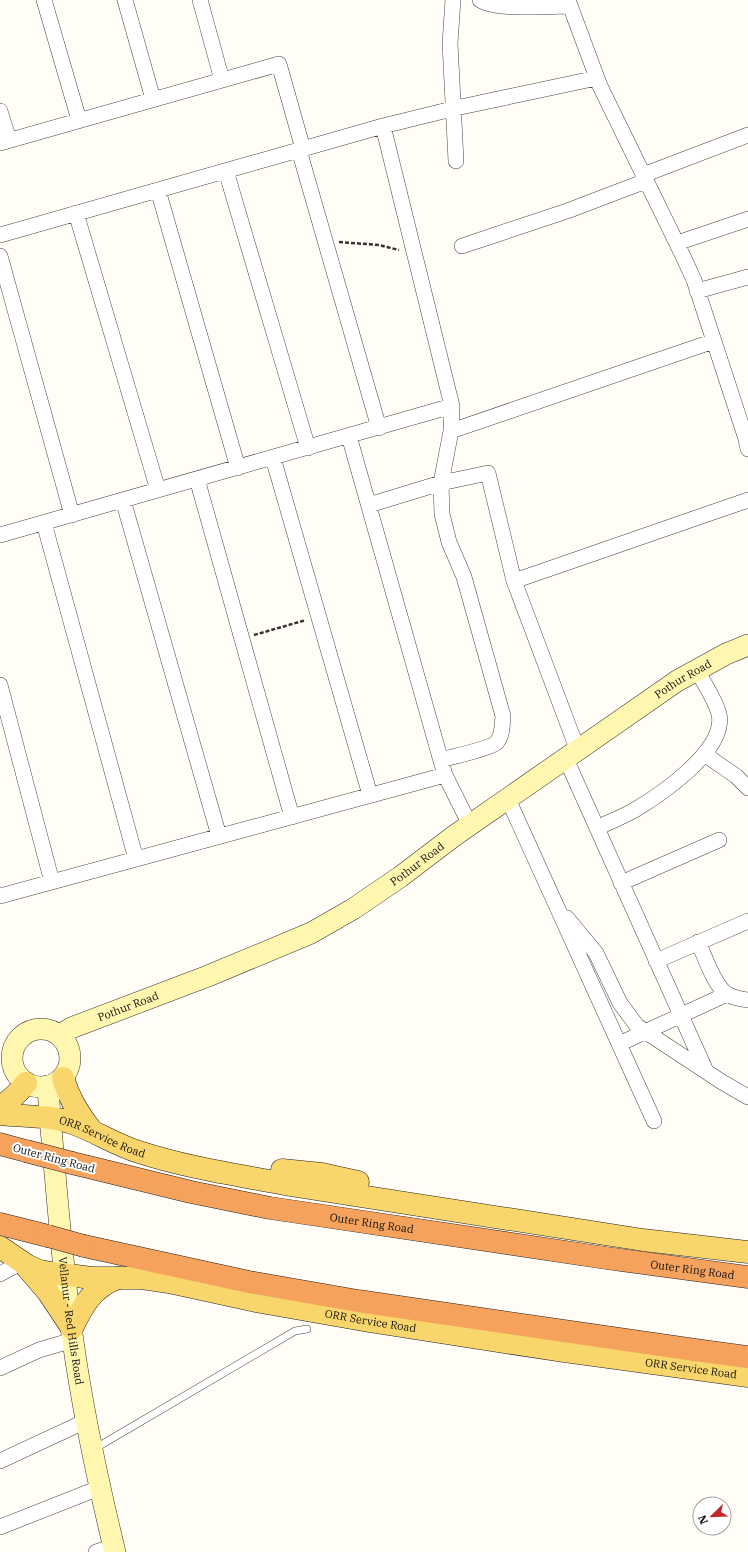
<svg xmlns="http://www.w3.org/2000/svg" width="748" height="1552" font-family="'IBM Plex Serif',serif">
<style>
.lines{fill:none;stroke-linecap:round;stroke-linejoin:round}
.lane-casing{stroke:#444;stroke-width:8}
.street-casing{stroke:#444;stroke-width:16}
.secondary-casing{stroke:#333;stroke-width:22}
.primary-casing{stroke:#222;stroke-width:23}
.highway-casing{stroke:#222;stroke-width:23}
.path{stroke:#333;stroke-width:2.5;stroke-dasharray:4 2;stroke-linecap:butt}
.lane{stroke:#fff;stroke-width:7}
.street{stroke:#fff;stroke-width:15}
.secondary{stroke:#fff6b0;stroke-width:21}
.primary{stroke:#f9d66b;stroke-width:22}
.highway{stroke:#f5a25d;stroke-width:22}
.highway-bridge-casing{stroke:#222;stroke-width:23;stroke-linecap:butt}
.highway-bridge{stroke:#f5a25d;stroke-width:22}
.labels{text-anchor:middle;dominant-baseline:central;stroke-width:4;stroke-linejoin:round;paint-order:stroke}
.street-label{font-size:11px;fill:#111;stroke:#fff}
</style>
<rect width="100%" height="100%" fill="#fffdf5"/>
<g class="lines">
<g class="lane-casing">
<path id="lane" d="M94 1449 295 1331 307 1329"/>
</g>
<g class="street-casing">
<path id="street" d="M44 0 79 120
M125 0 153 99
M200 0 222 80
M453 0 450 43 456 161
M480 0C497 11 549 6 570 6
M568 0 600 86 682 254 694 280 746 439 748 449
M0 111 9 140
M383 126 452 406 451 431 441 483 442 514 449 542 464 577 503 716C502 725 503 736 496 743 489 749 451 757 441 760
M0 143 279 64 303 149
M299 150 379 428
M226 171 308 448
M643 175 748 135
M158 190 238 468
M76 213 158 490
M0 235 383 126 456 108 597 78
M677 243 748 219
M462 246 567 211 646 181
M0 256 72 515
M697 291 748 277
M451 431 714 341
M349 436 445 775 470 825
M273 458 370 795
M197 479 292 817
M123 500 219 836
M369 505 441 483 488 473 514 581 578 751
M44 523 136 859
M0 535 452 406
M514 581 748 500
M0 685 52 882
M704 754 736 776 748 788
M566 759 706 1071
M508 799 654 1121
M597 828C609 822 622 817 633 811 660 795 727 750 719 714 715 699 704 684 697 670
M621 883 719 840
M0 896 445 775
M567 918 596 953 620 1003 637 1026 722 1082 748 1097
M698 942C705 956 714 986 727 994 733 998 741 999 748 1000
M656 961 748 921
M619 1044 727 994
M0 1274 22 1262
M0 1368 39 1350 73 1340
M0 1461 86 1421
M0 1527 99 1488
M96 1552 113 1546"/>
</g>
<g class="secondary-casing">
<g id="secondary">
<circle cx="41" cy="1058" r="29"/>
<path id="s1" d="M60 1035 71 1028 208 976 311 933 353 909 400 877 454 836 677 681 726 654 748 645"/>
<path id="s2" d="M48 1086 50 1118C57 1192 62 1267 73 1341 83 1412 98 1482 115 1552"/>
</g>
</g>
<g class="primary-casing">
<g id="primary">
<path d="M63 1078C69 1099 79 1115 92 1131"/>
<path d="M0 1106C11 1101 19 1092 26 1083"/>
<path id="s3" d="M0 1114C24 1117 49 1115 72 1123 95 1131 116 1145 139 1152 188 1168 239 1175 290 1185L643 1240 748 1252"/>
<path d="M282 1170 322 1174 358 1182"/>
<path id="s4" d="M0 1247 28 1266 40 1271 52 1273 92 1278H142L169 1282 261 1302 369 1321 563 1351 748 1376"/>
<path d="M25 1265 48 1292 72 1328"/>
<path d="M72 1328C83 1305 93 1287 118 1278"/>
</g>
</g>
<g class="highway-casing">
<g id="highway">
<path d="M0 1144 26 1151"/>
<path id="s5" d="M72 1163 191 1192 270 1208 606 1258 748 1277"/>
<path d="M0 1224 48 1236"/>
<path d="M84 1246 249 1282 358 1301 702 1351 748 1357"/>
</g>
</g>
<path class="path" d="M339 242 379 245 399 250
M254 635 306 620"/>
<use href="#lane" class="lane"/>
<use href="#street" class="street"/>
<use href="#secondary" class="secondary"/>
<use href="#primary" class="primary"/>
<use href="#highway" class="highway"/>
<g class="highway-bridge-casing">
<path id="highway-bridge" d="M26 1151 72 1163
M48 1236 84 1246"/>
</g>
<use href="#highway-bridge" class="highway-bridge"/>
</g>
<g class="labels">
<g class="street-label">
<text stroke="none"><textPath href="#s1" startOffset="722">Pothur Road</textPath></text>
<text stroke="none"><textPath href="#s1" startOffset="398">Pothur Road</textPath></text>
<text stroke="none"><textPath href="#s1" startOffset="74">Pothur Road</textPath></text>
<text stroke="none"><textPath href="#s3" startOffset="106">ORR Service Road</textPath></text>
<text transform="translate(54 1158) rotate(15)">Outer Ring Road</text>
<text stroke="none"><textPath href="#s5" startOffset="306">Outer Ring Road</textPath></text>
<text stroke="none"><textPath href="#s5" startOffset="630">Outer Ring Road</textPath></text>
<text stroke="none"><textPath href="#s2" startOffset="236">Vellanur - Red Hills Road</textPath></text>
<text stroke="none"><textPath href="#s4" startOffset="382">ORR Service Road</textPath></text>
<text stroke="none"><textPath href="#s4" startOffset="706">ORR Service Road</textPath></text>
</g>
</g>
<g transform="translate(712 1516) rotate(247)"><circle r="19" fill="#ffffff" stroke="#a0a0a0"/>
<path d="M0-3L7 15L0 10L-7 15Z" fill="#c4262e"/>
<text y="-6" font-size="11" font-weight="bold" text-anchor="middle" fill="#111111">N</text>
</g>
</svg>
